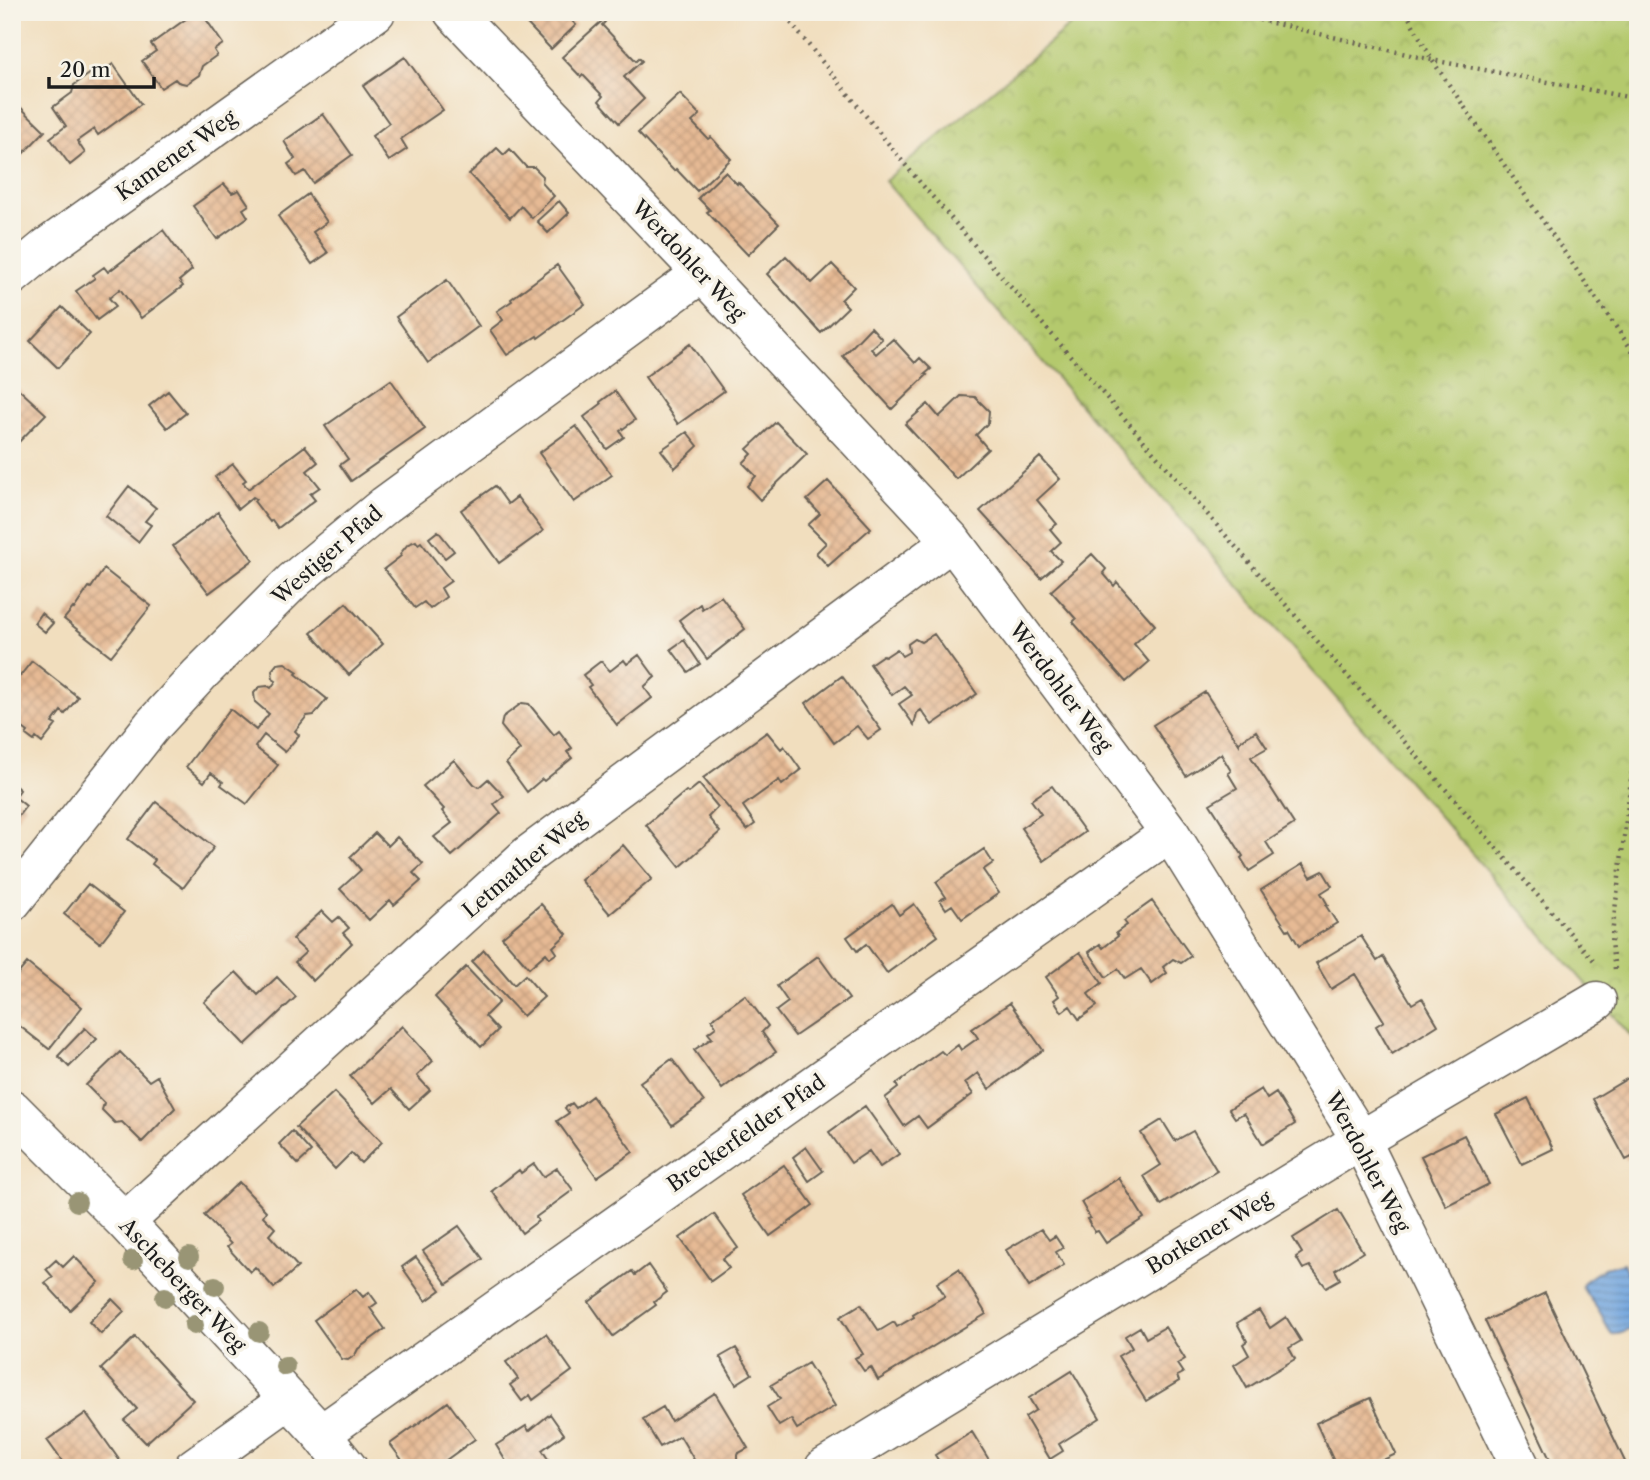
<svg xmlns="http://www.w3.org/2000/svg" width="1650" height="1480" font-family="'Libre Caslon Text',serif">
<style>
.park{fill:url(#park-crowns);stroke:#687244;stroke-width:2}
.water{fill:url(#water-rules);stroke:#47607d;stroke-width:2}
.building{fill:url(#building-cross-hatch)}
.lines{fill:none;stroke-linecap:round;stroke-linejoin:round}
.minor-casing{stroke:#676055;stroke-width:41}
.path{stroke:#676055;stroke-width:4.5;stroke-dasharray:2 5;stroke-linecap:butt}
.minor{stroke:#fff;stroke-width:38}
.tree{fill:#999574}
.labels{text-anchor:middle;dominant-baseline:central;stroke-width:7;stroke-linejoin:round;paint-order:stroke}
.street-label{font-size:21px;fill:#1c1c1c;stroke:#f7f3e8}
</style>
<defs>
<pattern id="park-crowns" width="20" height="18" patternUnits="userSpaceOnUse" patternTransform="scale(1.75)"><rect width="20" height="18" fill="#b4c96d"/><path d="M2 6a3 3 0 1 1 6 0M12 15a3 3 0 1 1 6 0" fill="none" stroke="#9aac5e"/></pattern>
<pattern id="water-rules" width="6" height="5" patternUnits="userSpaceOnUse" patternTransform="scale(1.75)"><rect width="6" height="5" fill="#72a5de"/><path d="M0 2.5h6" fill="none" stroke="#5d86b3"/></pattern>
<pattern id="building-cross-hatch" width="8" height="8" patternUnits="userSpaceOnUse" patternTransform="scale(1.75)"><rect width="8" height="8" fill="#e6ba94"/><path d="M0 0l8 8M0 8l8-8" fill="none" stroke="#c59f7f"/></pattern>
</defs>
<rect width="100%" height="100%" fill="#f7f3e8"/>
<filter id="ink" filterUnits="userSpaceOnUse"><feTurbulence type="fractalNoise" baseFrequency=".0143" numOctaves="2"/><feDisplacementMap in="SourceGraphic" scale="14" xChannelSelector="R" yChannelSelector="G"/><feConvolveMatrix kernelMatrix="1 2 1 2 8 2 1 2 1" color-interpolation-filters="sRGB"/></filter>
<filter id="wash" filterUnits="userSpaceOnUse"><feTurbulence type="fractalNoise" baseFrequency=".00686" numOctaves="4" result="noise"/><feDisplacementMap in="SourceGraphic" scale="28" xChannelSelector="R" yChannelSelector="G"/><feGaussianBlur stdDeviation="1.57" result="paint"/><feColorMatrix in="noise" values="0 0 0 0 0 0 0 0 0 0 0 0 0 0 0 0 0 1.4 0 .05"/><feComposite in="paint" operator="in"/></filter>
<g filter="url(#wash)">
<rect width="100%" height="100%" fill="#f1debe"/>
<path class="park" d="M1086 12H1638V1044L885 181Z"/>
<path class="water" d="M1623 1263C1635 1289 1638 1295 1638 1324 1632 1330 1620 1335 1612 1334 1605 1326 1603 1316 1596 1307 1591 1300 1586 1295 1582 1286L1584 1282 1604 1268Z"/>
<g id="blocks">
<path class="building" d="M187 12H201L223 44 214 50 217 55 202 66 199 75 186 84 178 82 175 79 161 88 142 61 156 51 151 44 190 16Z
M516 12H564L576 25 551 49Z
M603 20 605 22 602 25 636 61 639 58 642 61 624 77 644 99 619 123 599 101 603 96 583 75 581 77 562 57Z
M405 57 443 110 401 139 407 149 389 161 372 136 389 123 363 86Z
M113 64 141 104 98 135 94 129 77 141 85 153 70 165 50 138 66 126 53 107 72 93 74 85 95 70 102 72Z
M680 94 700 115 692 122 708 139 711 137 731 159 697 191 676 169 674 171 638 133Z
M12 99 45 131 12 165Z
M323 114 352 155 313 183 305 171 296 176 288 164 295 159 284 141Z
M497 148 504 155 510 149 526 167H534L543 176 542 183 554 196 532 218 521 206 510 218 469 174Z
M725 172 737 184 738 182 779 224 748 255 707 212 710 210 698 198Z
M224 184 232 193 239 190 249 205 243 209 248 217 217 239 193 206Z
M308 194 327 222 313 232 328 253 312 264 278 216Z
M559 201 569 213 548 233 537 221Z
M163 230 192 270 179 281 183 286 141 318 120 289 109 298 116 306 97 320 76 291 95 278 93 275 104 267 108 272Z
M786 256 812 283 832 264 854 287 841 300 848 307 821 333 767 274Z
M557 265 585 304 538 338 537 336 507 355 490 330 503 320 497 311 512 301 511 299Z
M447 280 479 326 428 363 396 317Z
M62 307 90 334 58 368 30 341Z
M871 327 882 339 871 349 876 354 893 339 915 363 920 358 931 369 925 374 927 375 892 409 843 356Z
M690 344 724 391 678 424 645 377Z
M391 380 425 429 351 481 340 465 348 459 325 426Z
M12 383 46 414 12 449Z
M168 391 186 413 167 428 149 406Z
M615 391 635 420 620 431 624 437 607 449 584 417 601 404 600 402Z
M961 396 975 397 989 411 988 423 976 435 988 449 956 479 905 424 928 404 939 417Z
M776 422 807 454 760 500 747 486 756 476 743 463 752 454 747 449Z
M576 426 612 475 574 502 539 453Z
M687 432 698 446 675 468 661 450Z
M305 446 318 462 307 471 320 487 310 494 315 500 278 528 272 520 270 522 254 501 256 499 253 497 238 509 215 477 233 464 246 480 243 482 248 489Z
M1040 457 1060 479 1037 500 1057 524 1050 529 1061 542 1051 551 1061 561 1041 578 980 511Z
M828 481 871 528 828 566 816 553 826 543 808 525 820 514 807 500Z
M129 486 156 508 145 521 151 525 138 542 106 516Z
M495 486 508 504 517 497 543 531 499 563 461 510Z
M218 512 253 560 209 593 173 546Z
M438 531 454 551 445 558 429 538Z
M416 541 418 544 421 542 451 581 441 588 446 597 430 609 424 602 415 608 384 569 401 556 400 554 408 544Z
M1092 554 1106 569 1103 573 1114 586 1117 582 1155 625 1134 644 1149 662 1126 682 1073 622 1076 619 1051 591Z
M104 569 151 606 111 656 64 619 73 608 74 609 89 587 91 588Z
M721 596 745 629 707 659 679 620 700 604 702 609Z
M346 603 383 644 349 675 311 633Z
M41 613 53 623 45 632 34 623Z
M934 634 977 694 932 725 921 710 917 713 914 725 899 704 912 695 904 686 892 695 870 664 883 655 885 657 897 649 902 656 909 652 908 644 915 639 921 642Z
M684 640 700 664 688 672 671 649Z
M639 655 655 677 644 687 652 698 617 725 588 687 591 685 583 675 601 661 610 671 624 660 627 664Z
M32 661 78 697 65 714 61 711 52 723 56 725 42 743 36 738 34 741 26 735 28 732 15 722 12 725V686Z
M285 663 298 672 296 674 327 699 314 715 307 716 295 731 299 735 285 752 264 735 255 747 278 765 247 804 221 785 223 782 211 773 204 782 186 767 230 709 256 730 269 714 255 702 254 693 259 687 268 686 271 688 276 681 273 679 272 670 277 664Z
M842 676 881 730 868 739 857 726 834 743 806 703Z
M1205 692 1239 744V742L1256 731 1267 748 1251 757 1294 824 1266 842 1274 855 1249 871 1241 858 1243 856 1210 804 1237 788 1228 773 1231 771 1221 754 1186 776 1153 725Z
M522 703 529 704 554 735 559 731 572 748 567 752 572 758 544 781 542 779 527 792 506 763 520 750 501 726 503 717Z
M767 732 781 749 784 746 801 770 782 785 779 780 743 806 755 824 747 830 703 778Z
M454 760 474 784 479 787 488 779 504 796 494 804 501 813 452 856 434 837 452 823 442 811 444 809 423 786Z
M12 783 20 790 15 797 26 806 12 824Z
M699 784 718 807 708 817 720 832 680 867 646 825 686 791 688 793Z
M1052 786 1085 832 1044 861 1021 828 1041 814 1031 800Z
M156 802 214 847 183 888 152 864 155 860 128 839Z
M375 833 388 846 397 837 423 864 413 873 421 881 394 905 390 900 369 920 340 889 361 870 350 857Z
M623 845 652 879 610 914 581 880Z
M984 849 993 863 983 870 999 893 962 919 952 905 946 909 940 900 946 897 936 882Z
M1303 864 1311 877 1323 871 1332 886 1321 893 1328 905 1326 906 1337 923 1299 946 1289 929 1287 930 1261 890Z
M88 884 124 912 100 943 64 914Z
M1152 901 1191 956 1181 963 1173 959 1163 967 1167 973 1152 984 1141 969 1125 979 1118 969 1106 977 1089 952 1100 944 1103 948 1118 936 1116 933 1127 925 1124 921Z
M541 904 567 934 553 947 557 953 550 958 546 953 529 968 502 937Z
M892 904 899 915 914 904 938 936 887 973 866 944 857 951 847 937Z
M322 911 333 922 339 917 349 928 343 933 352 943 313 981 295 962 306 952 292 939Z
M1361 936 1377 961 1383 957 1412 1004 1422 998 1438 1025 1392 1054 1376 1026 1384 1021 1355 974 1331 989 1316 963Z
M484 950 514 985 525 975 544 997 523 1016 472 962Z
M1080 952 1102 983 1088 994 1097 1006 1079 1019 1070 1006 1062 1012 1054 1000 1059 996 1046 977Z
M818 956 849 999 795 1036 776 1011 788 1002 777 986Z
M27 963 82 1007 49 1049 12 1020V981Z
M466 967 499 1002 485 1016 498 1030 481 1047 435 997Z
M236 972 258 995 277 977 296 997 245 1045 204 1002Z
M745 995 768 1026 762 1032 776 1052 740 1077 739 1076 722 1089 694 1050 712 1038 708 1033 716 1027 712 1019Z
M1010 1003 1043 1050 989 1089 978 1073 965 1083 973 1094 927 1128 918 1116 904 1126 885 1098 898 1088 896 1084 941 1051 945 1055 958 1045 961 1050 978 1038 972 1029Z
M402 1026 433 1061 417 1076 430 1090 409 1109 391 1089 375 1103 350 1076Z
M85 1028 97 1039 69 1067 58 1056Z
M120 1052 149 1081 157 1076 175 1108 142 1142 122 1122 115 1123 102 1110 104 1103 86 1085Z
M672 1059 704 1102 672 1125 640 1082Z
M1630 1077 1638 1091V1154L1626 1160 1593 1099Z
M1261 1089 1267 1099 1276 1093 1295 1124 1263 1144 1244 1113 1235 1118 1229 1109Z
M334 1092 382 1142 361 1163 351 1153 335 1169 296 1127Z
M592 1096 633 1152 597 1177 557 1121 569 1113 565 1108 572 1103 576 1108Z
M1528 1098 1553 1149 1522 1164 1496 1114Z
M865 1106 899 1154 880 1167 869 1151 851 1163 829 1132Z
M1162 1120 1175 1141 1193 1131 1217 1171 1161 1205 1144 1176 1161 1165 1141 1133Z
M292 1131 311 1152 298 1164 279 1144Z
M1464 1135 1489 1184 1446 1206 1421 1156Z
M806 1147 823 1171 809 1181 793 1157Z
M534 1164 543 1177 557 1168 573 1190 536 1217 538 1221 522 1233 492 1191 519 1170 521 1173Z
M784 1165 813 1205 770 1236 741 1195Z
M1119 1178 1144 1218 1106 1243 1098 1231 1095 1232 1087 1219 1090 1218 1081 1202Z
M239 1182 266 1211 263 1216 275 1228 269 1235 298 1267 274 1288 255 1267 250 1272 227 1247 231 1244 204 1215Z
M1338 1210 1363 1252 1335 1270 1340 1279 1326 1287 1310 1266 1303 1269 1296 1257 1302 1253 1293 1238Z
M714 1214 738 1248 722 1259 729 1268 711 1281 680 1238Z
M459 1226 483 1259 447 1284 423 1251Z
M1041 1229 1049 1240 1055 1236 1063 1248 1056 1252 1064 1265 1029 1287 1006 1250Z
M74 1256 99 1282 70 1310 45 1283 53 1277 46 1269 56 1260 63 1267Z
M416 1257 441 1290 426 1301 402 1267Z
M648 1265 667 1292 654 1302 656 1305 613 1336 589 1302 632 1271 635 1275Z
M959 1269 986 1314 878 1380 871 1367 864 1371 855 1358 863 1354 840 1317 861 1304 879 1331 894 1322 897 1327 914 1317 913 1315 945 1296 937 1283Z
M356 1289 363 1297 369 1292 377 1303 370 1308 385 1329 358 1349 355 1355 348 1360 342 1359 314 1320Z
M1545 1293 1628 1468H1554L1485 1321Z
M112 1299 124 1311 101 1334 89 1322Z
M1259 1310 1270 1328 1286 1317 1301 1341 1289 1348 1295 1359 1247 1388 1234 1365 1249 1355 1243 1344 1247 1341 1237 1323Z
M1140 1327 1146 1338 1165 1327 1185 1359 1177 1364 1183 1373 1177 1376 1179 1381 1146 1401 1118 1356 1132 1348 1125 1336Z
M546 1334 572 1371 533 1400 530 1395 522 1401 510 1385 518 1379 506 1362Z
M135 1337 193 1400 146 1443 124 1420 137 1409 101 1369Z
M736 1348 752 1374 736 1384 720 1357Z
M808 1363 835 1406 797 1429 791 1419 779 1426 767 1407 780 1399 771 1385Z
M1072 1371 1100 1418 1059 1444 1063 1451 1050 1459 1025 1417 1036 1410 1029 1398Z
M715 1393 748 1448 737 1454V1462L735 1468H699L680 1436 660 1447 643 1419 663 1407 671 1421Z
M1370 1398 1396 1454 1366 1468H1337L1316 1423Z
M448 1402 475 1439 442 1463 445 1468H408L390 1444Z
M86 1413 120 1461 110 1468H52L62 1461 47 1440Z
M550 1414 564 1434 542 1450 554 1468H510L496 1445 526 1426 529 1431Z
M972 1432 994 1468H943L935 1455Z"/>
</g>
</g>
<g filter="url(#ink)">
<use href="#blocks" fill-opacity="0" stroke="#676055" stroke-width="2"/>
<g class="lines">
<g class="minor-casing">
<path id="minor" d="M453 12 702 273 952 541 1170 833 1361 1140 1521 1468
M12 276 47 247 376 12
M12 902 152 726 199 675 293 581 385 505 702 273
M12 1109 125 1222 321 1434 348 1468
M125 1222 528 855 952 541
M321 1434 1170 833
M193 1468 288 1400
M824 1468 1361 1140 1597 1001"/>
</g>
<path class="path" d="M782 12 912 173 1596 963
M1225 12 1432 60 1638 99
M1406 12 1432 60 1638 359
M1615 969 1611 943 1638 722"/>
<use href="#minor" class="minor"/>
</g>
<g class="tree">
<circle cx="77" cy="1202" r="10"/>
<circle cx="189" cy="1257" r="10"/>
<circle cx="133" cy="1260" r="10"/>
<circle cx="215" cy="1286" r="10"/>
<circle cx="165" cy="1297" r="10"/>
<circle cx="194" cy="1325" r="10"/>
<circle cx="259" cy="1332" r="10"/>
<circle cx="285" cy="1366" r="10"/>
</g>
</g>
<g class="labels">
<g class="street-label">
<text transform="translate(176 155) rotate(-35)">Kamener Weg</text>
<text transform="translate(689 260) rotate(47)">Werdohler Weg</text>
<text transform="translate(327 555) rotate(-41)">Westiger Pfad</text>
<text transform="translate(1061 687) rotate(53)">Werdohler Weg</text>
<text transform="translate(524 864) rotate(-40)">Letmather Weg</text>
<text transform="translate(746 1133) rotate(-35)">Breckerfelder Pfad</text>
<text transform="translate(1368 1162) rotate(62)">Werdohler Weg</text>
<text transform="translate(1209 1232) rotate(-31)">Borkener Weg</text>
<text transform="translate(183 1285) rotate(47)">Ascheberger Weg</text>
</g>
</g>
<rect width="1650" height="1480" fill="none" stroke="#f7f3e8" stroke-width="42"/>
<path d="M49 77v10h105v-10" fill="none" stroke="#1c1c1c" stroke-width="3.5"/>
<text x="60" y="77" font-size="21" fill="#1c1c1c" stroke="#f7f3e8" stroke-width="5" paint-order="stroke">20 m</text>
</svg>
